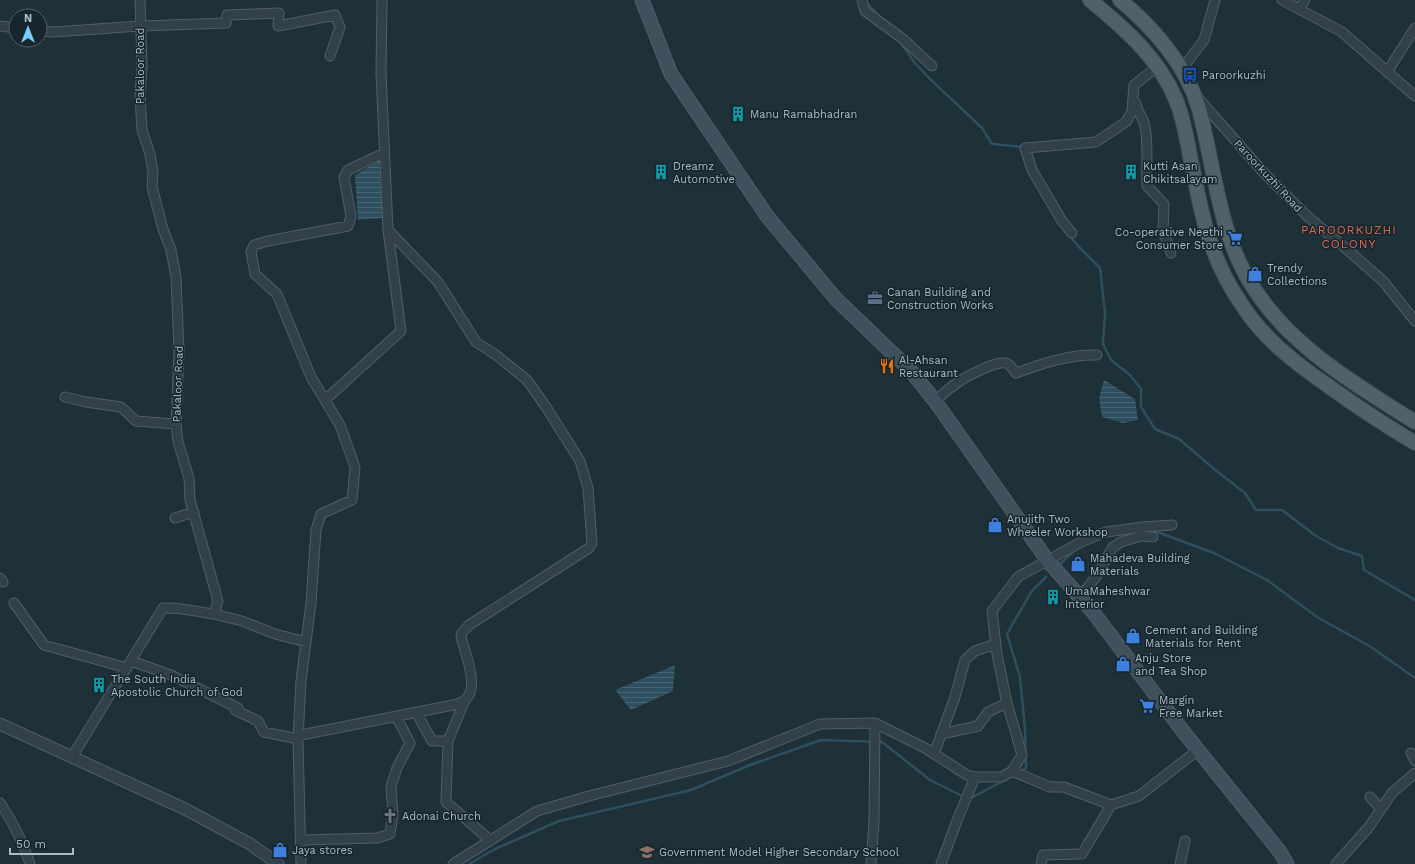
<svg xmlns="http://www.w3.org/2000/svg" width="1415" height="864" font-family="'Work Sans',sans-serif">
<style>
.water{fill:url(#water-rules)}
.lines{fill:none;stroke-linecap:round;stroke-linejoin:round}
.stream{stroke:#2e4f5f;stroke-width:2.5}
.minor-casing{stroke:#4f5f67;stroke-width:11}
.tertiary-casing{stroke:#4f5f67;stroke-width:13}
.secondary-casing{stroke:#4f5f67;stroke-width:15}
.primary-casing{stroke:#3e4d55;stroke-width:16}
.minor{stroke:#324149;stroke-width:9}
.tertiary{stroke:#324149;stroke-width:11}
.secondary{stroke:#3f515c;stroke-width:13}
.primary{stroke:#4f6169;stroke-width:14}
.labels{text-anchor:middle;dominant-baseline:central;stroke-width:3;stroke-linejoin:round;paint-order:stroke}
.street-label{font-size:11px;fill:#abbcc6;stroke:#17262d}
.poi-label{font-size:11px;fill:#abbcc6;stroke:#17262d;text-anchor:start}
.neighbourhood-label{font-size:12px;letter-spacing:1px;fill:#db6951;stroke:#17262d}
</style>
<defs>
<pattern id="water-rules" width="6" height="5" patternUnits="userSpaceOnUse"><rect width="6" height="5" fill="#2e4f5f"/><path d="M0 2.5h6" fill="none" stroke="#4a6674"/></pattern>
</defs>
<rect width="100%" height="100%" fill="#1e3038"/>
<path class="water" d="M379 161 383 218 358 220 355 175Z
M1104 380 1135 399 1138 420 1123 423 1102 417 1099 398Z
M675 665 673 691 631 710 615 690Z"/>
<g class="lines">
<path class="stream" d="M868 4 880 17
M901 43 914 62 929 78 982 128 992 144 1022 147V148
M1069 235 1080 248 1100 268 1105 313 1103 344 1111 360 1130 375 1141 389V407L1155 429 1179 439 1214 469 1245 493 1256 510H1282L1316 536 1338 548 1362 556 1364 570 1415 600
M1149 532H1157L1214 553 1267 580 1317 617 1371 647 1415 678
M1058 566 1076 549
M1020 772 1026 768 1025 729 1020 677 1007 634 1031 592 1046 577
M969 799 1005 780
M469 864 495 849 559 821 691 790 750 765 821 740 882 742 930 780 964 797"/>
<g class="minor-casing">
<path id="minor" d="M862 0 865 11 903 39 932 66
M1282 0 1342 32 1415 96
M1299 9 1305 0
M0 26 16 28
M40 31 54 32 140 26 226 23 227 15 279 13 278 26 335 15 340 27 330 56
M1181 70 1204 40 1215 0
M1387 72 1415 28
M1197 97 1265 174 1307 216 1350 252 1383 281 1415 321
M1136 103C1137 112 1142 115 1144 123 1149 136 1146 170 1147 186L1164 204 1163 230 1171 253
M1072 233 1062 221 1032 170 1025 148 1096 142 1126 122 1132 111 1134 85 1157 67
M65 397 86 402 121 407 136 421 176 424
M325 400 401 331 388 230
M935 401C942 395 949 388 957 383 965 377 996 361 1005 363 1010 363 1013 370 1016 373 1041 364 1070 354 1097 355
M175 518 194 512
M0 578 3 582
M1080 597 1096 577 1113 547 1121 542 1141 536 1153 537
M14 603 44 645 127 668
M214 614 242 621 275 634 306 642
M131 661 171 675 238 708 235 710 258 721 264 732 298 739 301 681 311 603 316 530 321 514 352 500 355 467 340 425 311 377 277 294 255 274 251 252 254 245 268 241 348 226 351 216 344 177 348 170 384 153
M465 700 448 741 446 802 490 840
M416 712 432 741H448
M941 734 978 726 988 712 1007 703
M1411 753 1415 761
M934 754 955 697 965 660 975 651 996 644
M72 757 163 608C181 607 196 612 214 614L218 601 190 500 189 478 178 442 176 424 179 351 176 277 171 250 163 229 152 187 153 172 150 154 142 130 140 95 142 66 140 0
M1012 771 1050 787H1064L1111 805
M1370 797 1381 809
M0 803C13 822 23 842 30 864
M301 840 377 838 390 834 393 815 391 786 397 768 410 743 396 716
M301 864 298 739 301 735 453 705C457 704 462 703 465 700 480 688 465 653 461 637L462 633 469 625 589 548 592 543 588 488 580 461 546 407 527 380 496 355 476 342 438 282 388 230 381 73 382 0
M453 864 537 811 589 796 728 761 820 724 875 723 925 748 967 775 975 777H1002L1012 771 1022 755 1007 703 997 654 992 611 1018 577 1081 542 1106 532 1143 527 1172 525
M871 864 874 821 875 723
M941 864 958 818 975 777
M1041 864 1043 855 1082 854 1111 805 1139 796 1198 750
M1180 864 1185 841
M1336 864 1369 827 1392 793 1415 773"/>
</g>
<g class="tertiary-casing">
<path id="tertiary" d="M0 724 185 809 250 844 278 864"/>
</g>
<g class="secondary-casing">
<path id="secondary" d="M642 0 671 74 767 216 836 299 911 371 935 401 1048 561 1093 612 1182 730 1280 852 1287 864"/>
</g>
<g class="primary-casing">
<path id="primary" d="M1090 0C1124 28 1159 58 1176 100 1184 119 1187 141 1191 161 1197 188 1201 217 1211 243 1218 265 1229 286 1242 305 1263 338 1295 363 1327 385 1356 406 1385 425 1415 443
M1120 0C1153 27 1187 66 1199 109 1214 165 1218 226 1247 277 1284 343 1353 383 1415 422"/>
</g>
<use href="#minor" class="minor"/>
<use href="#tertiary" class="tertiary"/>
<use href="#secondary" class="secondary"/>
<use href="#primary" class="primary"/>
</g>
<defs>
<g id="bus-bare" transform="scale(1.2)"><path d="M-5-6H5V4H4V6H2V4H-2V6H-4V4H-5ZM-3.5-4V0h7V-4ZM-3.5 1.2v1.5H-2V1.2ZM2 1.2v1.5H3.5V1.2Z" fill="#1a4fb4" stroke="#17262d" stroke-width="2.5" paint-order="stroke"/></g>
<g id="building-bare" transform="scale(1.2)"><path d="M-4-6H4V6H1V3H-1V6H-4ZM-2.5-4.3h1.7v1.8h-1.7ZM.8-4.3h1.7v1.8H.8ZM-2.5-1h1.7V.8h-1.7ZM.8-1h1.7V.8H.8Z" fill="#0f9aa8" stroke="#17262d" stroke-width="2.5" paint-order="stroke"/></g>
<g id="supermarket-bare" transform="scale(1.2)"><path d="M-6-5.5h2.5l.6 2H6L4.5 2H-2.5L-4.4-4H-6ZM-1.5 3.2a1.3 1.3 0 1 0 .1 0ZM3 3.2a1.3 1.3 0 1 0 .1 0Z" fill="#3f7fe0" stroke="#17262d" stroke-width="2.5" paint-order="stroke"/></g>
<g id="shop-bare" transform="scale(1.2)"><path d="M-5-2.5h2.3a2.7 3.5 0 0 1 5.4 0H5L5.5 6h-11ZM-1.5-2.5h3a1.5 2.3 0 0 0-3 0Z" fill="#3f7fe0" stroke="#17262d" stroke-width="2.5" paint-order="stroke"/></g>
<g id="office-bare" transform="scale(1.2)"><path d="M-6-3h4V-5.5h4V-3h4V5H-6ZM-1-4.5V-3h2v-1.5ZM-6 0V1H6V0Z" fill="#5c6f8a" stroke="#17262d" stroke-width="2.5" paint-order="stroke"/></g>
<g id="restaurant-bare" transform="scale(1.2)"><path d="M-5-6h1v4h1v-4h1v4h1v-4h1v5L-1.5 .5V6h-2V.5L-5-1ZM5-6V6H3V1.5H1.5Q1.5-4 5-6Z" fill="#e8710a" stroke="#17262d" stroke-width="2.5" paint-order="stroke"/></g>
<g id="church-bare" transform="scale(1.2)"><path d="M-1.2-6h2.4v3.5h3.3v2.4h-3.3V6h-2.4V-.1h-3.3v-2.4h3.3Z" fill="#6b7280" stroke="#17262d" stroke-width="2.5" paint-order="stroke"/></g>
<g id="school-bare" transform="scale(1.2)"><path d="M0-5L7-2L0 1L-7-2ZM-4 1L0 2.5L4 1V4Q0 6-4 4Z" fill="#8d6e63" stroke="#17262d" stroke-width="2.5" paint-order="stroke"/></g>
</defs>
<g fill-rule="evenodd">
<use href="#bus-bare" x="1190" y="75"/>
<use href="#building-bare" x="738" y="114"/>
<use href="#building-bare" x="661" y="172"/>
<use href="#building-bare" x="1131" y="172"/>
<use href="#supermarket-bare" x="1235" y="238"/>
<use href="#shop-bare" x="1255" y="274"/>
<use href="#office-bare" x="875" y="298"/>
<use href="#restaurant-bare" x="887" y="366"/>
<use href="#shop-bare" x="995" y="525"/>
<use href="#shop-bare" x="1078" y="564"/>
<use href="#building-bare" x="1053" y="597"/>
<use href="#shop-bare" x="1133" y="636"/>
<use href="#shop-bare" x="1123" y="664"/>
<use href="#building-bare" x="99" y="685"/>
<use href="#supermarket-bare" x="1147" y="706"/>
<use href="#church-bare" x="390" y="816"/>
<use href="#shop-bare" x="280" y="850"/>
<use href="#school-bare" x="647" y="852"/>
</g>
<g class="labels">
<g class="street-label">
<text transform="translate(140 66) rotate(-90)">Pakaloor Road</text>
<text transform="translate(1268 176) rotate(47)">Paroorkuzhi Road</text>
<text transform="translate(178 384) rotate(-88)">Pakaloor Road</text>
</g>
<g class="poi-label">
<text x="1202" y="75">Paroorkuzhi</text>
<text x="750" y="114">Manu Ramabhadran</text>
<text x="673" y="166">Dreamz<tspan x="673" dy="13">Automotive</tspan></text>
<text x="1143" y="166">Kutti Asan<tspan x="1143" dy="13">Chikitsalayam</tspan></text>
<text x="1223" y="232" text-anchor="end">Co-operative Neethi<tspan x="1223" dy="13">Consumer Store</tspan></text>
<text x="1267" y="268">Trendy<tspan x="1267" dy="13">Collections</tspan></text>
<text x="887" y="292">Canan Building and<tspan x="887" dy="13">Construction Works</tspan></text>
<text x="899" y="360">Al-Ahsan<tspan x="899" dy="13">Restaurant</tspan></text>
<text x="1007" y="519">Anujith Two<tspan x="1007" dy="13">Wheeler Workshop</tspan></text>
<text x="1090" y="558">Mahadeva Building<tspan x="1090" dy="13">Materials</tspan></text>
<text x="1065" y="591">UmaMaheshwar<tspan x="1065" dy="13">Interior</tspan></text>
<text x="1145" y="630">Cement and Building<tspan x="1145" dy="13">Materials for Rent</tspan></text>
<text x="1135" y="658">Anju Store<tspan x="1135" dy="13">and Tea Shop</tspan></text>
<text x="111" y="679">The South India<tspan x="111" dy="13">Apostolic Church of God</tspan></text>
<text x="1159" y="700">Margin<tspan x="1159" dy="13">Free Market</tspan></text>
<text x="402" y="816">Adonai Church</text>
<text x="292" y="850">Jaya stores</text>
<text x="659" y="852">Government Model Higher Secondary School</text>
</g>
<g class="neighbourhood-label">
<text x="1349" y="230">PAROORKUZHI<tspan x="1349" dy="14">COLONY</tspan></text>
</g>
</g>
<g transform="translate(28 28)"><circle r="19" fill="#17262d" stroke="#52626a"/>
<path d="M0-3L7 15L0 10L-7 15Z" fill="#77cfff"/>
<text y="-6" font-size="11" font-weight="bold" text-anchor="middle" fill="#abbcc6">N</text>
</g>
<path d="M10 848v6h63v-6" fill="none" stroke="#abbcc6" stroke-width="2"/>
<text x="16" y="848" font-size="12" fill="#abbcc6" stroke="#17262d" stroke-width="3" paint-order="stroke">50 m</text>
</svg>
